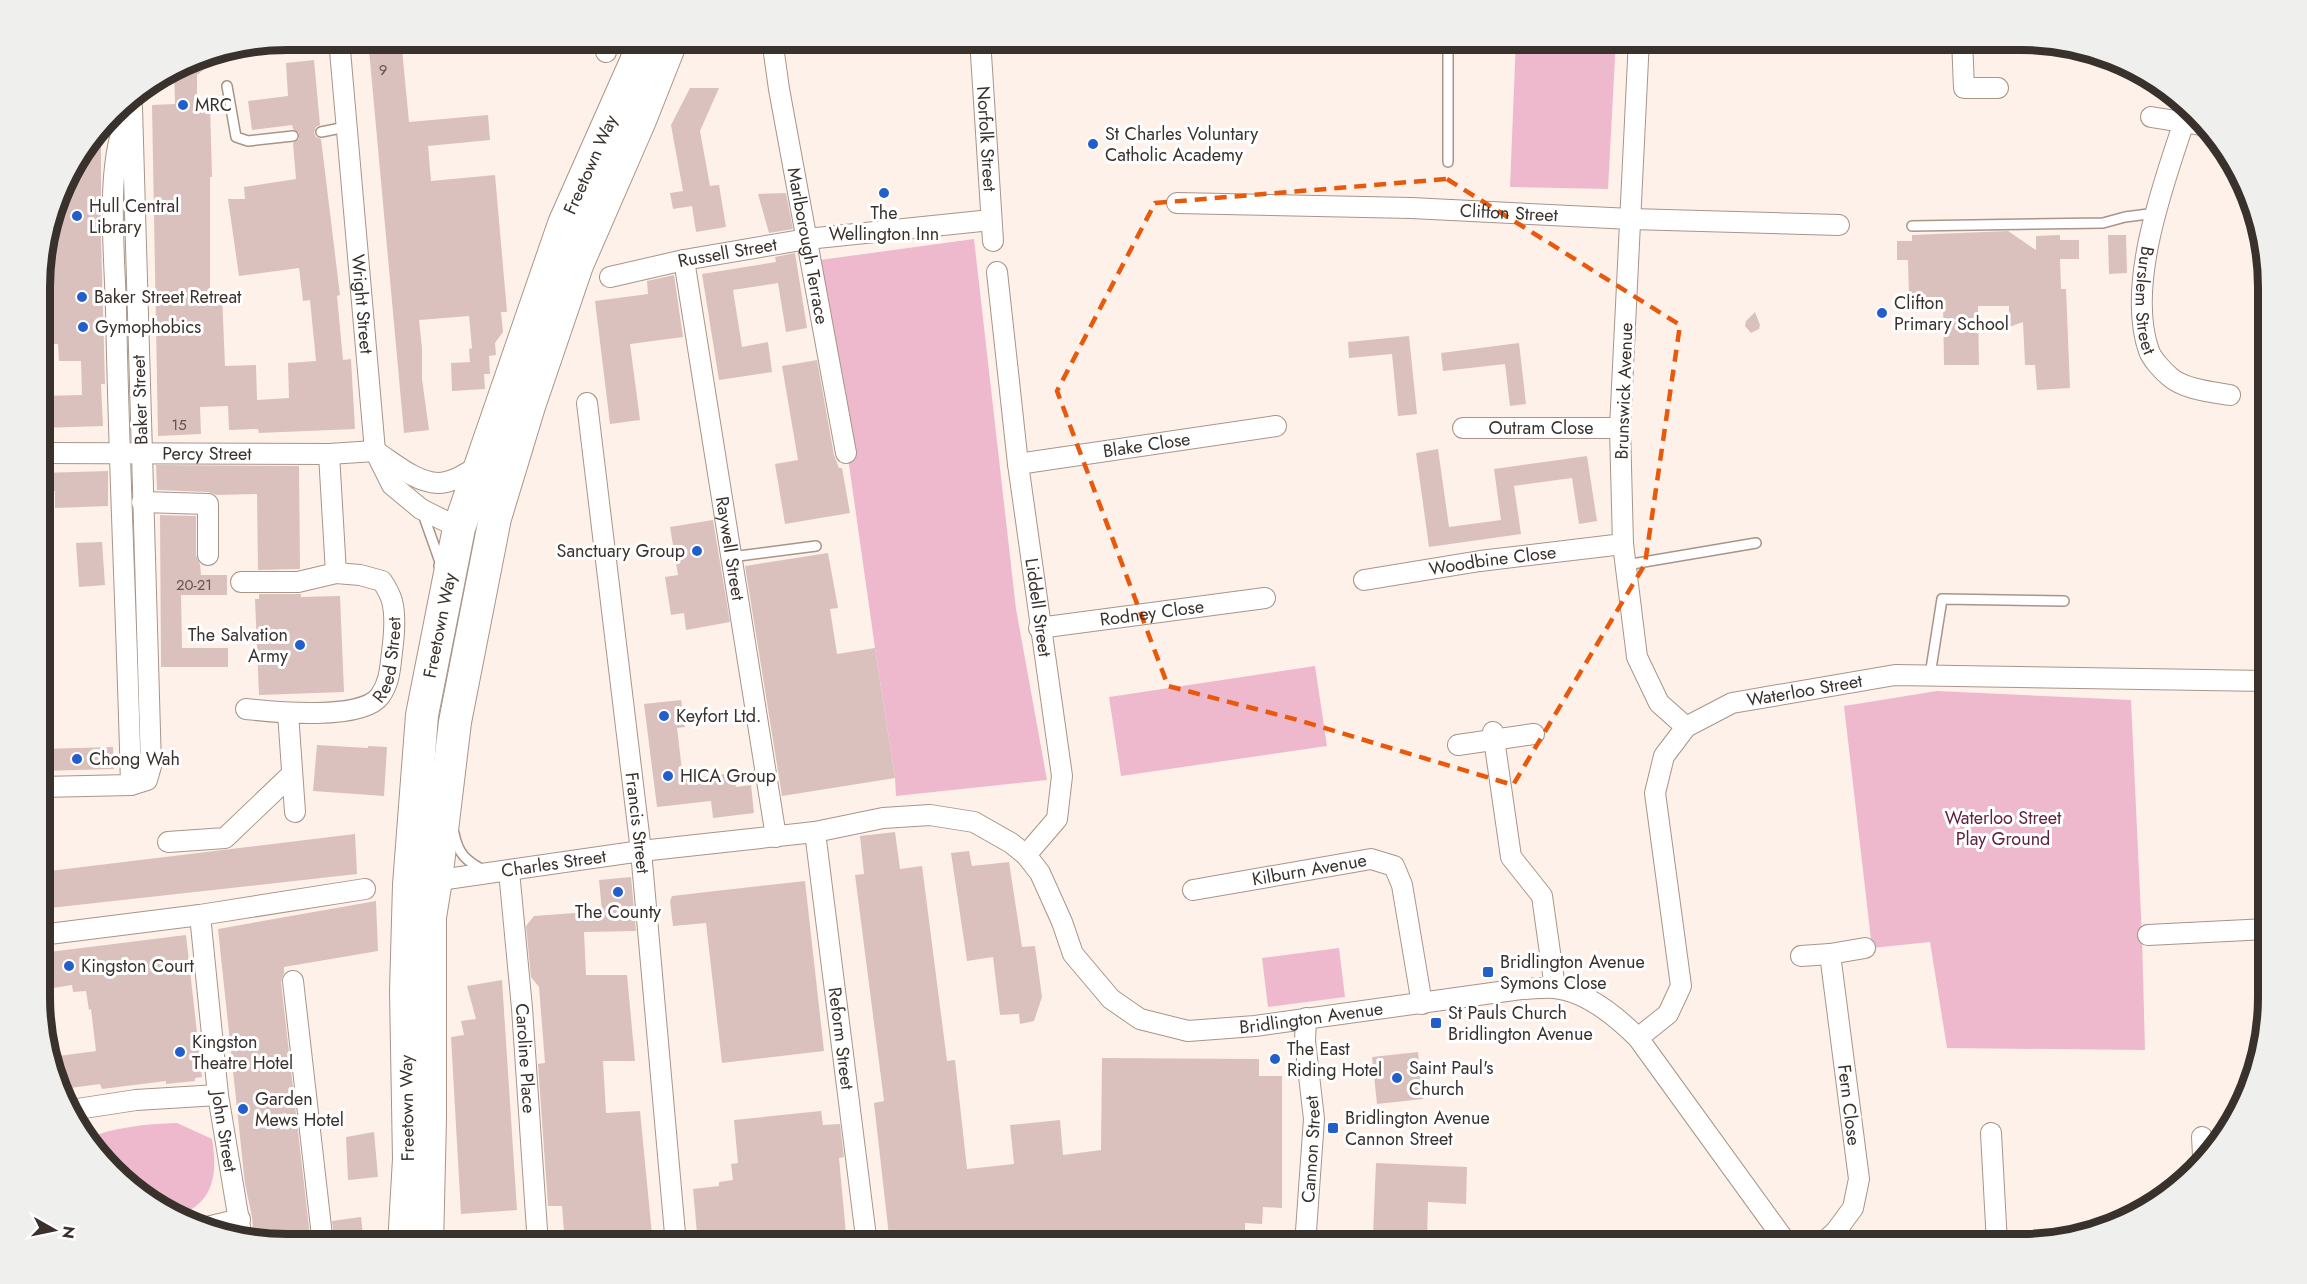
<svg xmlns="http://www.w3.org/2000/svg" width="2307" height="1284" font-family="Jost,sans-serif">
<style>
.green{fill:#eeb9cd}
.building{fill:#dac1be}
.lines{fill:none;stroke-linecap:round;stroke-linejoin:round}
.service-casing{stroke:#a89588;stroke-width:12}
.minor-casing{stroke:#a89588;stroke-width:22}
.trunk-casing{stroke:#a89588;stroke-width:34}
.service{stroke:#fff;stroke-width:9}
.minor{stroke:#fff;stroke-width:20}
.trunk{stroke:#fff;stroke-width:32}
.marked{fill:none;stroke:#e8590c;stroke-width:4.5;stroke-dasharray:12 8;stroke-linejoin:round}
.poi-dot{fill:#235fcb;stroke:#fff;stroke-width:2}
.labels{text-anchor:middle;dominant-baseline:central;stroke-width:6;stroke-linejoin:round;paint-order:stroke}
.number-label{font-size:15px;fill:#615550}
.poi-label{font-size:18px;fill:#39312c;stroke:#fff;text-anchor:start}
.street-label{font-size:18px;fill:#39312c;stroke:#fff}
.park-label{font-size:18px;fill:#622141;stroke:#fff}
.rim{fill:none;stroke:#39312c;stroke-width:8}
</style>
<rect width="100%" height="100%" fill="#fef1e9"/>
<path class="green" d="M1516 39H1616L1608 189 1510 187Z
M974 239 1016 609 1047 780 896 796 895 778 875 648 820 260Z
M1315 666 1327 746 1121 776 1109 697Z
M1937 691 2131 700 2142 937 2145 1050 1947 1048 1930 942 1872 948 1844 706Z
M1339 948 1345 997 1268 1007 1262 958Z
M177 1123 212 1139C216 1163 217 1191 195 1207 189 1211 179 1213 172 1216L163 1212 85 1139C115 1127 145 1124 177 1123Z"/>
<path class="building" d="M368 39H401L409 122 488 115 490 140 428 146 431 181 495 175 507 312H501L503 332 495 343 496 355 489 356 490 374H484L485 389 452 391 451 363 470 362 469 349 472 348 469 316 419 320 422 348V379L429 430 404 433Z
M229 50 197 75V103H210L212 177H210V295H222L225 366 256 365 257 400 289 398 288 363 316 361 310 300 303 301 299 268 239 276 228 199H245L244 187 296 179 293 143 299 139V133L293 129 292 125 252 130 248 101 288 96 286 63 314 60 320 125 316 127 314 133 316 137 321 139 340 295 337 296 343 360 351 359 355 429 259 433 258 429 229 430 228 406 200 407 201 434 158 436 152 105 175 104 174 69 192 58Z
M690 88H719L700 131 710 186 719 185 726 227 696 232 692 206 673 209 670 193 683 191 671 125Z
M101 130V237L105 384H101L103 426 41 428V396L82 395 81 361H59L58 344H41V255L65 177Z
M786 193 793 229 769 233 758 194Z
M2008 231 2036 250V236L2060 235V240H2079V259H2060L2061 289H2066L2070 388 2037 390 2035 365H2025L2023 322 2009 327V306H1978L1979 365H1944L1943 297H1909L1908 260H1897V241H1912V235Z
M2108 235H2126L2127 273 2109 274Z
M795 253 807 328 786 332 778 283 733 290 742 347 768 342 772 372 719 380 702 274 776 262 775 257Z
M674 275 683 337 630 344 640 420 610 424 595 301 648 294 647 281Z
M1755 312 1760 325 1759 329 1751 333 1745 326 1746 321Z
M1409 336 1417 414 1398 416 1392 354 1349 358 1348 342Z
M1519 343 1526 404 1510 406 1505 364 1443 371 1441 353Z
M817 360 834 455 839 468H842L850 513 785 524 775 464 798 460 782 366Z
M1438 449 1449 527 1501 520 1494 469 1587 456 1597 521 1579 524 1572 478 1514 486 1521 534 1429 547 1416 453Z
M156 465 299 466 300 569 258 570 257 494 216 495 208 492 157 490Z
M108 471V506L55 508V491H41V473Z
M160 515 196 516V555L200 564 201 575H227V595H181L182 648H228V667H161Z
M713 520 730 622 686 630 684 613 671 615 665 577 678 575 670 527Z
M102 542 105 585 79 587 76 543Z
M828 553 838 608 830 609 837 654 875 648 895 778 782 796 745 566Z
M259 594H301V597L340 596 344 692 259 695 255 599H259Z
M681 700 685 727 677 728 683 779 734 773 736 787 751 785 754 813 713 818 711 801 657 807 644 704Z
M317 745 368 748V746L387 747 384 796 313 791Z
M113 747 114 769 41 771V749Z
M895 832 900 869 922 866 947 1061 955 1060 967 1169 1014 1164 1010 1125 1060 1120 1063 1155 1101 1150 1102 1058 1259 1059V1076H1282V1208L1263 1207 1262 1224 1245 1223V1245H1023L1022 1236 943 1245H890L874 1103 884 1101 855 875 864 874 860 836Z
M355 834 357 874 41 909V872Z
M969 851 972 866 1009 862 1022 947 1035 946 1042 997 1034 1021 1020 1024 1019 1014 1000 1015 993 957 967 961 951 853Z
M631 877 636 931 584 932 586 975H627L635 1061H603L606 1113 640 1111 653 1245H565L562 1206H548L538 1064 545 1063 539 987 531 977 526 926 534 916 602 911 599 880Z
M805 881 824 1051 722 1063 706 923 673 926 670 901 672 896Z
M376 901 378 951 284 967V973L281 982 311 1245H286L254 1241 252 1217 245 1184 218 929Z
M186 935 202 1077 195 1078V1081L166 1084V1081L102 1089 100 1084 63 1089 51 1057 96 1051 91 1009 89 1010 86 991 73 992 72 985 41 990V953Z
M502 980 517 1210 461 1214 451 1037 464 1035 461 1021 476 1019 467 986Z
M1418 1052 1423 1099 1377 1104 1372 1057Z
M821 1111 823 1125 840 1124 844 1157 839 1158 847 1245H698L693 1189 719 1186V1182L733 1180 731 1164 738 1163 734 1120Z
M374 1132 378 1177 348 1180 346 1137Z
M1376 1163 1467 1167 1466 1204 1428 1202 1427 1238 1373 1235Z
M361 1217 364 1245H335L332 1221Z"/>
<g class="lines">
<g class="service-casing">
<path id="service" d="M227 86 236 137 248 141 293 136
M321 132 346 127
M1448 162V39
M1912 226 2103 223 2125 217 2156 213
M423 514 440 562 439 566
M731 557 816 546
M1626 565 1756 543
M1930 675 1942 599 2064 601
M454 833C458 854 466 861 485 871"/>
</g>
<g class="minor-casing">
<g id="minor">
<path id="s1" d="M339 39 375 451 392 485 421 509 459 528"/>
<path id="s2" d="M772 39 779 89 846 453"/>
<path id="s3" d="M980 39 993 241"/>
<path d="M1639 39 1620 428 1623 544 1637 657 1659 703 1686 727"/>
<path d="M1962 39 1964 88H1998"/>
<path d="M606 52 609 39"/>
<path d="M129 113C104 161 115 255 116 310 119 468 127 627 131 785"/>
<path d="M2151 117 2201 125"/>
<path id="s4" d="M2184 122C2163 185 2126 286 2149 351 2152 359 2162 370 2169 376 2182 389 2212 392 2230 395"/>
<path id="s5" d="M1177 203 1411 208 1631 219 1839 225"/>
<path id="s6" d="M684 260 776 837"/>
<path id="s7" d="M997 272 1018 464 1062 776 1057 819 1026 855"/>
<path id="s8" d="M610 277 684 260 807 239 991 220"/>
<path id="s9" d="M587 403 641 851 676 1245"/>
<path id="s10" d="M1463 428H1620"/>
<path d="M375 451C394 463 415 482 438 483 454 483 469 471 482 464"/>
<path id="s11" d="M41 453 329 454 375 451"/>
<path id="s12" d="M1018 464 1276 426"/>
<path d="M142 502 208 504V555"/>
<path id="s13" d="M1364 580 1480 561 1623 544"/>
<path d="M241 582H298L336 573"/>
<path id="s14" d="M1039 628 1265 598"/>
<path id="s15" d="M246 709C274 712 362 721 380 696 390 682 390 668 392 652 394 637 396 616 392 601 390 594 386 587 382 581L360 575 336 573 329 454"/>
<path d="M288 713 295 812"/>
<path d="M1493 732 1511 857 1542 896 1555 988"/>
<path d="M1458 745 1534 734"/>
<path d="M41 787 131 785 147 780 151 766 132 107"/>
<path id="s16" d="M815 832 867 1245"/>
<path d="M168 842 225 838 292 774"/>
<path id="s17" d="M509 871 522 1008 538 1245"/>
<path id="s18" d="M426 882 641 851 815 832 883 818 930 815 974 822 1011 843 1026 855 1040 873 1062 922 1073 954 1111 999 1140 1019 1188 1031 1255 1026 1521 989C1532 989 1543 987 1554 988 1586 991 1616 1016 1638 1038L1788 1245"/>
<path id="s19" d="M1193 890 1371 859 1394 866 1402 885 1422 1004"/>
<path id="s20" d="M200 915 218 1095 242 1239"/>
<path d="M41 935 200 915 365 889"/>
<path d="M2148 935 2267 929"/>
<path d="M1801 956 1830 954 1865 948"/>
<path d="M293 981 323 1245"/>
<path id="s21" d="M1638 1038 1668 1014 1681 986 1655 793 1664 756 1686 727 1732 703 1895 675 2267 681"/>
<path d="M71 1110 136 1100 218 1095"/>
<path d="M1991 1133 1997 1244"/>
<path d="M2202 1137 2203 1155"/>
<path d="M203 1228 240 1219"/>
<path id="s22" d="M1305 1245 1314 1119 1305 1041 1306 1018"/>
<path d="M1821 1245 1836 1231 1853 1208 1859 1179 1830 954"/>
</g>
</g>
<g class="trunk-casing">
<g id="trunk">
<path id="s23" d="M404 1245 409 1159 406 991 409 885 422 715 459 528 564 224 646 39"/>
<path d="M427 1245 430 1118V917L436 880 455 722 495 518 529 406 577 265 640 120 672 39"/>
</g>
</g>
<use href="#service" class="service"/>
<use href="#minor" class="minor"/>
<use href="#trunk" class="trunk"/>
</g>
<path class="marked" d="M1447 179 1680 325 1645 564 1513 785 1298 720 1168 686 1057 391 1155 203Z"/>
<g class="poi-dot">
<circle cx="183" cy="105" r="6"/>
<circle cx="1093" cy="144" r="6"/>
<circle cx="884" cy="193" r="6"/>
<circle cx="77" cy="216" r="6"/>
<circle cx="82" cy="297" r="6"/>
<circle cx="1882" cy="313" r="6"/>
<circle cx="83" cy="327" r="6"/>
<circle cx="697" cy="551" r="6"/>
<circle cx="300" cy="645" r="6"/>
<circle cx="664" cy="716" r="6"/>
<circle cx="77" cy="759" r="6"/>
<circle cx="668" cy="776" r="6"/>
<circle cx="618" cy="892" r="6"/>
<circle cx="69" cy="966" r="6"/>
<rect x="1482" y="966" width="12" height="12" rx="3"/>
<rect x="1430" y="1017" width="12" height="12" rx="3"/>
<circle cx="180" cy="1052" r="6"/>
<circle cx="1275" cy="1059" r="6"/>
<circle cx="1397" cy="1078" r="6"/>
<circle cx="243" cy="1109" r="6"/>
<rect x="1327" y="1122" width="12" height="12" rx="3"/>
</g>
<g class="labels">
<g class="number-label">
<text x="383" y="70">9</text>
<text x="179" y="425">15</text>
<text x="194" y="585">20-21</text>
</g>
<g class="poi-label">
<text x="195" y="105">MRC</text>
<text x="1105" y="134">St Charles Voluntary<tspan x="1105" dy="21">Catholic Academy</tspan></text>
<text x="89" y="206">Hull Central<tspan x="89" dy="21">Library</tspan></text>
<text x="884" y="213" text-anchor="middle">The<tspan x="884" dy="21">Wellington Inn</tspan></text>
<text x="94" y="297">Baker Street Retreat</text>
<text x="1894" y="303">Clifton<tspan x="1894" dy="21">Primary School</tspan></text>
<text x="95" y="327">Gymophobics</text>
<text x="685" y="551" text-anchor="end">Sanctuary Group</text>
<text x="288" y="635" text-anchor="end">The Salvation<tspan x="288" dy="21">Army</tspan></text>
<text x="676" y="716">Keyfort Ltd.</text>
<text x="89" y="759">Chong Wah</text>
<text x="680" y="776">HICA Group</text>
<text x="618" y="912" text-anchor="middle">The County</text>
<text x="1500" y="962">Bridlington Avenue<tspan x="1500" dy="21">Symons Close</tspan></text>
<text x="81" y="966">Kingston Court</text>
<text x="1448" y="1013">St Pauls Church<tspan x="1448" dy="21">Bridlington Avenue</tspan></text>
<text x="192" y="1042">Kingston<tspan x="192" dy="21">Theatre Hotel</tspan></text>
<text x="1287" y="1049">The East<tspan x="1287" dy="21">Riding Hotel</tspan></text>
<text x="1409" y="1068">Saint Paul's<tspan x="1409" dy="21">Church</tspan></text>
<text x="255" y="1099">Garden<tspan x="255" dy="21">Mews Hotel</tspan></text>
<text x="1345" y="1118">Bridlington Avenue<tspan x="1345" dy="21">Cannon Street</tspan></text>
</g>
<g class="street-label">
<text stroke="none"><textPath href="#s3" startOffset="100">Norfolk Street</textPath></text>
<text stroke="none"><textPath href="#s23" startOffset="1108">Freetown Way</textPath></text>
<text stroke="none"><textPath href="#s5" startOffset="332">Clifton Street</textPath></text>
<text stroke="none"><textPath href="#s2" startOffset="210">Marlborough Terrace</textPath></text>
<text stroke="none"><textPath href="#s8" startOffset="120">Russell Street</textPath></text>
<text stroke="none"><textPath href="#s4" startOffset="184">Burslem Street</textPath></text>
<text stroke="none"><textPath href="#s1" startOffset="266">Wright Street</textPath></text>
<text transform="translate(1624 391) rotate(-88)">Brunswick Avenue</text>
<text transform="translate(140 400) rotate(-92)">Baker Street</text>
<text stroke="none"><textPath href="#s10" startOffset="78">Outram Close</textPath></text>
<text stroke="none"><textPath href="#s12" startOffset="130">Blake Close</textPath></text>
<text stroke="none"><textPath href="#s11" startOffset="166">Percy Street</textPath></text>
<text stroke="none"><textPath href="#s6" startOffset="292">Raywell Street</textPath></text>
<text stroke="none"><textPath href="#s13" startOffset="130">Woodbine Close</textPath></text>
<text stroke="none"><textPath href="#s7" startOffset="338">Liddell Street</textPath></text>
<text stroke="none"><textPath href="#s14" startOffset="114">Rodney Close</textPath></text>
<text stroke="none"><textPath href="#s23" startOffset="622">Freetown Way</textPath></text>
<text stroke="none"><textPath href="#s15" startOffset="176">Reed Street</textPath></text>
<text stroke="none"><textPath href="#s21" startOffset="464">Waterloo Street</textPath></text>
<text stroke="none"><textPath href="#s9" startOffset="423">Francis Street</textPath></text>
<text stroke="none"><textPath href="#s18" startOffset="129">Charles Street</textPath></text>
<text stroke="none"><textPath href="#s19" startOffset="118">Kilburn Avenue</textPath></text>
<text stroke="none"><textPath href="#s18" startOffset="993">Bridlington Avenue</textPath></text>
<text stroke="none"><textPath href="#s16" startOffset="208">Reform Street</textPath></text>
<text stroke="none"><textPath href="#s17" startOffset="188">Caroline Place</textPath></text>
<text transform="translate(1849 1105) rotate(83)">Fern Close</text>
<text transform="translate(407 1108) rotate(-91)">Freetown Way</text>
<text stroke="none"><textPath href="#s20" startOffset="218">John Street</textPath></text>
<text stroke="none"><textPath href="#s22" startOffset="96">Cannon Street</textPath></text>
</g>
<g class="park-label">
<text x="2003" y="818">Waterloo Street<tspan x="2003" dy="21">Play Ground</tspan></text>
</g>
</g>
<path d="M0 0H2307V1284H0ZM287 50H2021A237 237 0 0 1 2258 287V997A237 237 0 0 1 2021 1234H287A237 237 0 0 1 50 997V287A237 237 0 0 1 287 50Z" fill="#efefee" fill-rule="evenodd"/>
<path class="rim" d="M287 50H2021A237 237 0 0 1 2258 287V997A237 237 0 0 1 2021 1234H287A237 237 0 0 1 50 997V287A237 237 0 0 1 287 50Z"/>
<g transform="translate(54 1230) rotate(99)" stroke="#ffffff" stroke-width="4.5" paint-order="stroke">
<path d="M0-4.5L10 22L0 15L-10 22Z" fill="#39312c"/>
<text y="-9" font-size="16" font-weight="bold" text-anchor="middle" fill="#39312c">N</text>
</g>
</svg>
